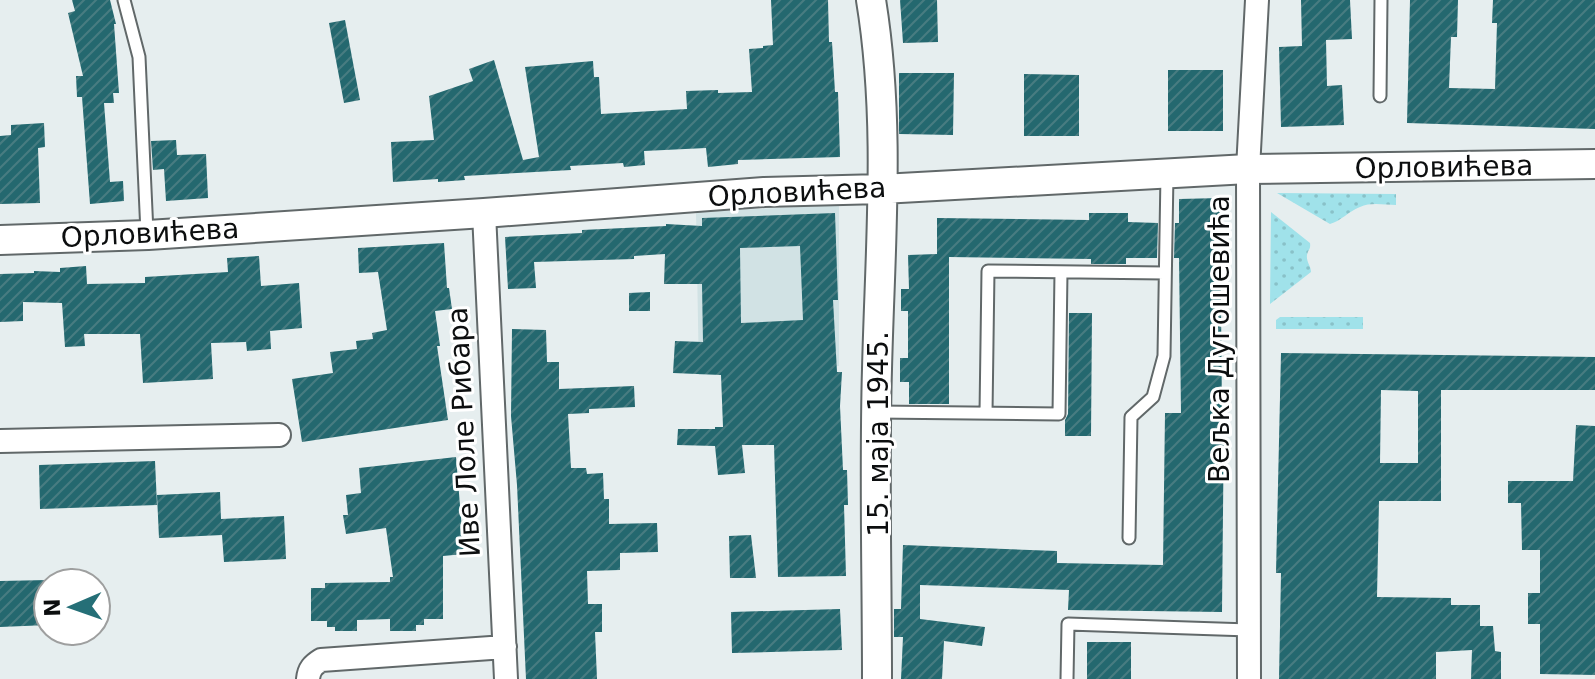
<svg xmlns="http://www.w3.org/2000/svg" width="1595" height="679" font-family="'DejaVu Sans',sans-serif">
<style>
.built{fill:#d1e2e4}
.park{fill:url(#park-dots)}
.building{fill:url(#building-hatch);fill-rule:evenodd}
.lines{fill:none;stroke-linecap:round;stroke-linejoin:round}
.service-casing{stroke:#616869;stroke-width:15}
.minor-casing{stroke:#616869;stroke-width:26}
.tertiary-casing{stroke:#616869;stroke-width:32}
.service{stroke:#fff;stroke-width:11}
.minor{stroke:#fff;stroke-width:22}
.tertiary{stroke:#fff;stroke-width:28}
.labels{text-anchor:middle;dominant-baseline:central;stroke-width:6;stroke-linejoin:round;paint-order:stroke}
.street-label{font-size:28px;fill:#0c0e0f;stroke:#fff}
</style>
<defs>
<pattern id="park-dots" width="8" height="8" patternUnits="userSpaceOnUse" patternTransform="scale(2)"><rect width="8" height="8" fill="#a0e2ea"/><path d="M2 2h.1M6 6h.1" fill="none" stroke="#89c1c8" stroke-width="1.8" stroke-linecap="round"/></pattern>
<pattern id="building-hatch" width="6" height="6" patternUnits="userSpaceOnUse" patternTransform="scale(2)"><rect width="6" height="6" fill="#24686f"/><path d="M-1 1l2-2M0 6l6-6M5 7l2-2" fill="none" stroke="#487c81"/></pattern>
</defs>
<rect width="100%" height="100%" fill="#e6eeef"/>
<path class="built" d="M839 205V366L699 375 696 212Z"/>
<path class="park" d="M1277 193 1396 194V205C1384 205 1371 202 1360 207 1349 211 1341 221 1330 224Z
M1271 212 1310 243C1311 249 1308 250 1307 255 1306 262 1311 266 1311 272L1270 304Z
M1280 317H1363V329H1276V320Z"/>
<path class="building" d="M72 0H110L116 24H114L119 93H113L114 103H104L110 182 123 181 124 201 90 204 82 97H77L76 76H83L68 13 75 11Z
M771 0H828L829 42H832L835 92H838L840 157 738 160V164L708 167 706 148 644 151 645 165 624 167 623 163 570 166 571 170 464 176 465 180 438 182V179L393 182 391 142 434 140 429 96 473 81 469 69 494 60 523 160 539 157 525 67 593 61 594 77H599L601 114 687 109 686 91 718 90V93L752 92 749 49 763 48V46L773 45Z
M900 0H937L938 42 903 43Z
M1301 0H1350L1352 39 1326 40 1327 86 1342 85 1344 125 1281 127 1279 47 1302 46Z
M1410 0H1458L1457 37H1451L1449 88 1495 89 1497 23H1492L1493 0H1595V129L1407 123Z
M345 20 360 100 344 103 329 23Z
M1168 70H1223V131H1168Z
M899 73H954L953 135 899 134Z
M1024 74 1079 75V136H1024Z
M44 123 45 147 38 148 40 203 0 204V136L11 135V125Z
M176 140 177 155 206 154 208 198 166 201 164 169 153 170 151 141Z
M1220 198 1222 414H1224L1222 612 1068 610 1069 590 920 585V619L985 627 982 646 944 641 942 679H901L903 637H894V609H901L903 545 1057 551V563L1163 565 1165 413H1181L1179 258H1174L1175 223H1179V199Z
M835 213 838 300H833L837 372H842L840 406 843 470H847L848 505H844L846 576 778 577 774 445H742L745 473 718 475 715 446 677 445 678 429H715V427H723L721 375 673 373 675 341 703 342 702 284H664L665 254 634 256V259L534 262 536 288 508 289 505 237 582 233V230L666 226V224L702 226V218ZM800 246 803 320 741 323 740 248Z
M1089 213H1128V222L1158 223 1157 258H1126V264H1091V259L949 257V404H909V382H900V358H908V311H901V289H909L908 255 937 254V218L1089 220Z
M444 243 447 288H449L452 309 435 311 440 346H437L448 420 302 442 292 379 333 373 330 352 357 349 356 341 373 339 372 333 387 330 378 272 359 273 358 248Z
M259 256 261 286 299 283 302 328 270 331 271 349 247 351 246 342 211 343 213 379 143 383 140 334H84L85 346 65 347 62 303 23 302V321L0 322V274L34 273V271L60 272V268L86 266 87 284 145 283V277L228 272 227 258Z
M650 292V311H629V293Z
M1069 313H1092L1091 436H1065V420L1068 414Z
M512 329 546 330 547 362H559V389L634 386 635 407 589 409V413L568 414 571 468H586L587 474 603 473 604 499H609V524L657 523 658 552 620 553V570L587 571 588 604H602V632H595L597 679H526L517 485 511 416Z
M1281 353 1595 357V390H1441V501H1379L1377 597 1451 598V605H1480V626H1493L1495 651 1501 652V679H1471L1472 650 1436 652V679H1279L1281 573H1276ZM1381 390 1418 391V463H1380Z
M1576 425 1595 426V675L1540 674V624H1528V593H1540V550H1522L1521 503H1508V481H1573Z
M456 457 464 554 443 556V619H424V625H416V631H390V619L357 620V631H335V627H327V621H311V588H325V583L390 582V577H393L386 528 346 534 343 515H348L346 495 361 493 359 468Z
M155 461 157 505 40 509 39 465Z
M220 492 221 519 284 516 286 559 224 562 222 535 159 538 157 495Z
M751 535 756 578H730L729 536Z
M48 580V625L0 627V581Z
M840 609 842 650 732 653 731 612Z
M1087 642H1131V679H1087Z"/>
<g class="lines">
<g class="service-casing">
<path id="service" d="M124 0 139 57 147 233
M1380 96 1381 0
M877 412 1059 414 1061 272
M986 413 988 271 1165 273
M1129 538 1131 417 1153 397 1164 356 1167 174
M1067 679 1068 624 1249 630"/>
</g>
<g class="minor-casing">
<path id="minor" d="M484 213 506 679
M0 441 279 435
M308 679C309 669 313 665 321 660L505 647
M1249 679 1248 169 1257 0"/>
</g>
<g class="tertiary-casing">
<path id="tertiary" d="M871 0C891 122 880 246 877 369 874 472 877 576 877 679
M0 240 148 235 484 213 764 192 882 189 1248 169 1595 164"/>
</g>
<use href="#service" class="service"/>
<use href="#minor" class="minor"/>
<use href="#tertiary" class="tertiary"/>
</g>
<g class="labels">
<g class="street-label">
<text transform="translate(1444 167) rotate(-1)">Орловићева</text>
<text transform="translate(797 192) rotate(-3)">Орловићева</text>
<text transform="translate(150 233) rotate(-3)">Орловићева</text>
<text transform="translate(1219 339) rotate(-90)">Вељка Дугошевића</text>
<text transform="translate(464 432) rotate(-93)">Иве Лоле Рибара</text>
<text transform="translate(878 434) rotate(-90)">15. маја 1945.</text>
</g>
</g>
<g transform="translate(72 607) rotate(268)"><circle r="38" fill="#ffffff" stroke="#9e9f9f" stroke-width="2"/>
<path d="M0-6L14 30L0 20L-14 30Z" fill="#256f77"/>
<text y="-12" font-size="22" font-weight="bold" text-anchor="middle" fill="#0c0e0f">N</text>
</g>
</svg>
